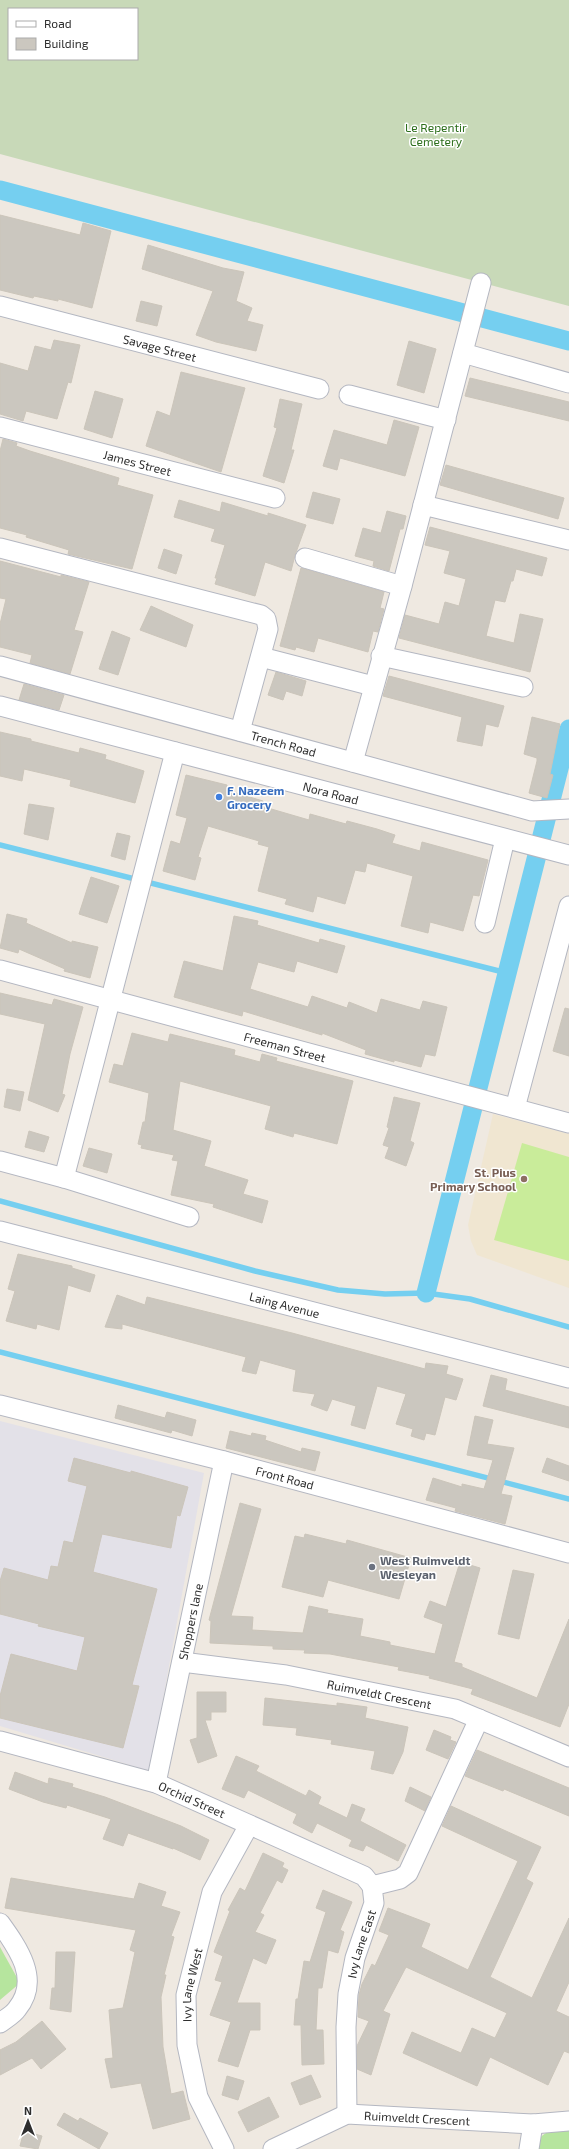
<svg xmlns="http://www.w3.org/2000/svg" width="569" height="2149" font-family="'Exo 2',sans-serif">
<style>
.industrial{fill:#e3e1e8}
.education{fill:#f0e6d1}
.green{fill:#b6e59e}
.cemetery{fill:#c8d9b8;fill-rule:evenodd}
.pitch{fill:#c9ec9a}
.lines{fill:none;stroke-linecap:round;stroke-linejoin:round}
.stream{stroke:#75cff0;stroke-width:5.5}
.canal{stroke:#75cff0;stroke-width:19}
.building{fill:#cbc7bf;stroke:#cbc5ba}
.minor-casing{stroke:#b4b7c1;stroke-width:21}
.minor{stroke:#fff;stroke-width:19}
.shop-dot{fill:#3f7fe0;stroke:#fff;stroke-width:1.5}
.education-dot{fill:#8d6e63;stroke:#fff;stroke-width:1.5}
.worship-dot{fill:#6b7280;stroke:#fff;stroke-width:1.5}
.labels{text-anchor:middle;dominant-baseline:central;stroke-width:3;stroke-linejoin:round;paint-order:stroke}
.park-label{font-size:12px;fill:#2c6e1b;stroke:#fff}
.street-label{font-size:12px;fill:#2e2e2e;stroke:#fff}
.shop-label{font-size:12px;font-weight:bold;fill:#366cbe;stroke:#fff;text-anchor:start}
.education-label{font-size:12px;font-weight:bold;fill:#785e54;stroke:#fff;text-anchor:end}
.worship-label{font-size:12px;font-weight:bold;fill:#5b616d;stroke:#fff;text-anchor:start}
</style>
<rect width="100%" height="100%" fill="#efe9e1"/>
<path class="industrial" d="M0 1421 204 1473 150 1771 0 1726Z"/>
<path class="education" d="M493 1114 569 1134V1288L477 1255 471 1241 468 1225Z"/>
<path class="green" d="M0 1947 20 1983 0 2000Z
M569 2127V2149H534C540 2131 552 2130 569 2127Z"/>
<path class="cemetery" d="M0 0H569V306L0 154ZM9 9H137V59H9Z"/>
<path class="pitch" d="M522 1143 569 1157V1261L494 1240Z"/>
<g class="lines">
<path class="stream" d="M0 845 507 973
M0 1201 255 1271 338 1290 385 1294 426 1293 470 1299 569 1327
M0 1352 569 1499"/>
<path class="canal" d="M0 190 569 341
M426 1293 569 729"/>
</g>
<path class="building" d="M0 215 80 235 83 223 111 231 92 308 58 299V301L34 296 33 298 0 290Z
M148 245 223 268 244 272 236 301 252 308 247 321 263 325 256 351 216 342 196 335 213 291 142 269Z
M141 301 162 306 157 326 136 321Z
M54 340 80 345 71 383 68 382 57 419 26 411 23 421 0 414V363L28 371 35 346 51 350Z
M409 341 436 349 424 393 397 385Z
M181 372 245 388 221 472 146 446 157 411 170 416Z
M470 378 569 402V421L465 396Z
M95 391 123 399 112 438 84 429Z
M280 399 302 404 291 450H294L284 483 263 476 277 428 274 427Z
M394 420 419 427 405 476 340 458 337 470 323 466 334 430 387 445Z
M3 439 17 443 16 446 30 451 119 478 117 485 153 495 132 569 68 554 69 550 26 537 27 535 0 528V451Z
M446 465 564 498 558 519 440 485Z
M313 492 340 499 333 524 306 517Z
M179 500 220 512 222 502 268 516V513L306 525 295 555 291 571 265 562 255 596 215 584 217 578H215L225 545 211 541 215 529 174 517Z
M387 511 406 516 403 529H400L389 571 373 566 374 561 355 556 363 528 381 533Z
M430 527 547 558 542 576 516 569 513 581H511L505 602 495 600 486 636 514 643 520 614 543 619 530 672 399 638 405 615 439 624 445 602 459 606 466 579 444 573 450 551 425 545Z
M164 549 182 555 176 574 158 568Z
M0 561 61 577V575L89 582 74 630 83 632 70 674 30 663 32 655 0 647V624L6 599 0 598Z
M301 568 384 592 380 608 384 609 378 632 373 631 368 652 318 638 314 652 296 647 295 650 280 646Z
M151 606 193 625 186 647 140 630Z
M112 631 130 638 118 675 99 669Z
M276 672 306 681 302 696 286 691 283 700 268 695Z
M389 676 504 706 498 727 486 724 482 746 457 741 462 717 383 696Z
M24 684 64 695 59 710 19 700Z
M532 717 560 724 550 774 553 775 547 798 529 793 537 761V758L524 754Z
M0 732 31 739V741L79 753 80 748 106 755 105 759 144 771 135 803 70 786 71 780 24 769 22 781 0 776Z
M186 775 227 785 226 790 263 801 261 806 309 820 310 814 346 824 347 821 377 829 395 835 392 843 420 851 422 842 488 860 479 896 473 895 463 931 430 922 428 933 401 926 413 876 367 863 365 872 355 870 345 904 317 896 313 912 285 904 287 899 258 891 269 847 258 844 259 841 208 826 198 857 201 858 195 880 163 871 171 841 180 844 187 818 176 815Z
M29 804 54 808 48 840 24 834Z
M117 833 130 836 125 860 111 856Z
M91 877 119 886 107 923 79 914Z
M7 914 27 919 26 923 72 943V941L98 947 90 978 64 971 65 969 19 949 18 953 0 948Z
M234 916 258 921 257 925 319 943 320 939 345 946 337 973 297 961 294 972 258 962 250 989 308 1007 312 996 347 1008 349 1002 377 1013 381 999 420 1010 423 1001 447 1007 435 1056 425 1054 421 1067 394 1060V1062L365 1054 366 1050 322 1033V1035L243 1011 242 1016 174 997 184 961 223 971Z
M0 993 52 1005 54 999 83 1007 70 1054 62 1094 65 1095 58 1112 28 1100 45 1024 0 1014Z
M565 1008 569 1009V1056L553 1051Z
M132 1033 168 1042 170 1034 235 1050 234 1055 260 1062 262 1054 277 1058 276 1061 353 1081 337 1144 294 1133 293 1137 265 1129 271 1106 180 1081 173 1130 211 1141 204 1166 248 1180 243 1194 268 1201 262 1223 213 1207 214 1204 171 1195 178 1161 172 1160 174 1155 141 1148 142 1145 138 1144 143 1122H145L149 1093 109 1082 114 1064 123 1066Z
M7 1089 24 1092 20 1111 4 1107Z
M394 1097 420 1103 410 1141 414 1143 406 1166 385 1158 389 1147 383 1145 389 1128 387 1127Z
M29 1131 49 1137 44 1152 25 1147Z
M89 1148 112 1154 107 1173 83 1166Z
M18 1254 72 1266V1268L95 1275 90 1292 68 1285 59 1330 37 1324 36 1329 6 1321 15 1291 8 1289Z
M117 1295 145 1305 147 1297 292 1333 425 1369 426 1363 448 1366 446 1374 463 1379 456 1400 445 1397 435 1435 426 1433 424 1440 411 1436 413 1429 396 1424 406 1394 377 1386 365 1429 351 1425 356 1406 332 1399 327 1411 311 1405 315 1394 293 1391 296 1370 260 1360 256 1374 242 1371 246 1357 122 1324V1329L105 1327Z
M491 1375 507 1379 505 1390 569 1407V1428L483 1406Z
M118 1405 165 1418 167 1412 196 1420 192 1436 172 1430 171 1433 115 1418Z
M475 1416 493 1420 487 1444 514 1448 501 1494 512 1496 505 1524 455 1511 456 1508 426 1500 433 1478 462 1487V1484L484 1489 493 1460 467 1455Z
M230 1431 251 1436 252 1433 266 1436 265 1440 301 1452 302 1448 320 1452 315 1471 226 1448Z
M74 1458 131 1473V1471L188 1487 180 1516 177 1515 171 1548 102 1534 100 1542 93 1572 157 1589 132 1685 139 1686 123 1748 0 1718V1696L11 1654 77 1671 85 1637 38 1626 39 1624 0 1614V1581L4 1568 48 1580 51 1566 58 1567 64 1541 73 1543 87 1486 68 1481Z
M547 1458 569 1466V1481L542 1472Z
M240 1503 261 1509 231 1616 253 1617 252 1630 303 1633 309 1606 328 1610 327 1613 363 1619 360 1636 390 1642V1645L435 1654 443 1624 424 1617 430 1601 446 1607 460 1562 480 1568 454 1662 462 1664V1667L537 1698 569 1619V1704L560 1727 471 1694 473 1689 429 1678 430 1676 398 1670 399 1667 330 1654 304 1653 305 1650 273 1649V1646L210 1643 211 1621 209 1620Z
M305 1534 346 1544 347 1540 411 1558 399 1599 328 1580 323 1597 282 1587 295 1536 304 1538Z
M513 1570 534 1574 519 1639 498 1634Z
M197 1692H226V1712H211V1720H205L217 1756 198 1763 190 1740 197 1738Z
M265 1698 337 1706V1703L367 1707 365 1718 408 1727 403 1752 393 1774 371 1769 375 1751 331 1744 332 1740 296 1735 297 1728 263 1725Z
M434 1730 451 1737 450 1740 456 1742 448 1759 426 1750Z
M477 1750 569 1788V1816L504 1789 503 1791 465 1776Z
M236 1756 259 1766 256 1771 306 1796 309 1790 321 1797 318 1804 347 1818 352 1804 365 1809 360 1821 406 1845 398 1861 366 1845 363 1851 349 1846 352 1840 317 1823 312 1833 293 1823 297 1814 248 1790 244 1798 222 1789Z
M15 1772 48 1784 49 1778 73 1784 72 1787 105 1797 181 1826 209 1840 200 1860 173 1848V1849L128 1833 123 1846 103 1839 111 1819 67 1805 66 1808 43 1802 9 1789Z
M410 1787 431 1797 425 1811 405 1801Z
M451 1806 541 1847 526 1879 533 1883 490 1977 532 1998 569 1918V1982L556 2011 569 2017V2053L564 2051 548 2085 490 2057 477 2086 403 2053 412 2032 461 2053 472 2028 495 2038 507 2013 406 1967 383 2011 390 2014 371 2075 357 2069V2046L369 2021 358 2017 359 1995 362 1984 372 1964 375 1966 389 1935 379 1931 388 1908 430 1924 421 1947 468 1970 518 1861 442 1826Z
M263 1853 284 1863 282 1867 288 1870 282 1883 277 1880 260 1913 264 1915 255 1932 276 1940 266 1964 253 1958 237 2003H260V2030H250L238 2067 218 2061 231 2022 210 2015 222 1982 215 1980 223 1956 214 1952 230 1911 228 1910 240 1888 245 1891Z
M11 1878 134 1899 139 1883 166 1892 161 1906 180 1912 171 1936 174 1937 164 1975H166L161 1997 163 2047 171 2094 183 2091 190 2119 153 2129 141 2083 111 2088 105 2059 113 2058 109 2010 123 2008 135 1952 130 1950 136 1930 5 1908Z
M323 1890 352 1902 340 1930 344 1932 338 1953 328 1950 322 1988H318L316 2030H323L324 2064 302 2065 301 2025H294L296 1999H298L304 1961 310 1962 326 1912 316 1908Z
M56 1952H75L71 2012 50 2009 52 1988H55Z
M42 2021 66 2049 41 2069 32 2058 0 2075V2050L16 2042Z
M311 2075 321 2097 300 2105 291 2083Z
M227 2076 244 2081 238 2100 222 2095Z
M269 2097 279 2117 248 2132 238 2112Z
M64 2113 78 2121 80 2118 108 2133 99 2149 57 2125Z
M24 2131 42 2136 38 2149 20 2146Z"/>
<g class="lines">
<g class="minor-casing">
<g id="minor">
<path id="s1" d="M0 306 319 389"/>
<path d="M463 353 569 383"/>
<path d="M349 395 446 420"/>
<path id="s2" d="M0 427 275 498"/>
<path d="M423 505 569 540"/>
<path d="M0 548 261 615 266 619 268 629 240 731"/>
<path d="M305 558 402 586"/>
<path d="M381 656 523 687"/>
<path d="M261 657 373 686"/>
<path id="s3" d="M0 666 532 811 569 809"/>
<path id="s4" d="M0 706 569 855"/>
<path d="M353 762 402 586 481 283"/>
<path d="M485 923 505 839"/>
<path id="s5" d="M0 970 569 1123"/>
<path d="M515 1108 569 906"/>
<path d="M0 1161 64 1178 189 1217"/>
<path d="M64 1178 175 752"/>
<path id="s6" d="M0 1231 569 1378"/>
<path id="s7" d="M0 1405 224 1461 569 1553"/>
<path id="s8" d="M182 1662 286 1675 455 1709 569 1757"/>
<path id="s9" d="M0 1741 156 1783 364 1876 372 1886"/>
<path id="s10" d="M156 1783 224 1461"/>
<path d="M0 1923C18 1948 41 1980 17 2009 13 2015 5 2019 0 2023"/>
<path id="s11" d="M347 2114 346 2027 348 1994 355 1958 374 1903 372 1886 400 1879 408 1873 479 1719"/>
<path id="s12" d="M224 2149 198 2097 187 2045 186 1995 212 1892 249 1825"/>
<path id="s13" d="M273 2149 347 2114 533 2124 569 2121"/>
<path d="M529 2149 533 2124"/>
</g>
</g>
<use href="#minor" class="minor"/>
</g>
<circle class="shop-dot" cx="219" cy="797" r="4"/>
<circle class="education-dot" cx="524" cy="1179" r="4"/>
<circle class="worship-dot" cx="372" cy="1567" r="4"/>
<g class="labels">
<g class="park-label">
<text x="436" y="127">Le Repentir<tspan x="436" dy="14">Cemetery</tspan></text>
</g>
<g class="street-label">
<text stroke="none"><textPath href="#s1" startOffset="165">Savage Street</textPath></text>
<text stroke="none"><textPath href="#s2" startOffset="142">James Street</textPath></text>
<text stroke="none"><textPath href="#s3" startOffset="294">Trench Road</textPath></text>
<text stroke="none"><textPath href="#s4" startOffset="342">Nora Road</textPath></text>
<text stroke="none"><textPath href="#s5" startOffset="295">Freeman Street</textPath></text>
<text stroke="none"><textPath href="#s6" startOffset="294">Laing Avenue</textPath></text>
<text stroke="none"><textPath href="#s7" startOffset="294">Front Road</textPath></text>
<text stroke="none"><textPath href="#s10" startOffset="165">Shoppers lane</textPath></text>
<text stroke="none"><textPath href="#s8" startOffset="200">Ruimveldt Crescent</textPath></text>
<text stroke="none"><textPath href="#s9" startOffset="201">Orchid Street</textPath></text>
<text stroke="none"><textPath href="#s11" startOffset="172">Ivy Lane East</textPath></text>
<text stroke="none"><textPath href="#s12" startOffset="172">Ivy Lane West</textPath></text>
<text stroke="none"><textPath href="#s13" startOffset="152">Ruimveldt Crescent</textPath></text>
</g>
<g class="shop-label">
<text x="227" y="790">F. Nazeem<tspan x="227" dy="14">Grocery</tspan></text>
</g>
<g class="education-label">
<text x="516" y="1172">St. Pius<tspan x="516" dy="14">Primary School</tspan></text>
</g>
<g class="worship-label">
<text x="380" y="1560">West Ruimveldt<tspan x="380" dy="14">Wesleyan</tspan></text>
</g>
</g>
<rect x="8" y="8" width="130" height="52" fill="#ffffff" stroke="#ababab"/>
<rect x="16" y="21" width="20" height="6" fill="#ffffff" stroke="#ababab"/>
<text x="44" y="28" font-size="12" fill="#2e2e2e">Road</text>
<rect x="16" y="38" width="20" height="12" fill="#cbc7bf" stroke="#ababab"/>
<text x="44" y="48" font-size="12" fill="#2e2e2e">Building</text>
<g transform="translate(28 2121)" stroke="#ffffff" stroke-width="3" paint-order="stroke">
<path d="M0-3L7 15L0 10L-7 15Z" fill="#2e2e2e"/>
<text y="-6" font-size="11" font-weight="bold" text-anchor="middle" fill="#2e2e2e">N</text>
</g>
</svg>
